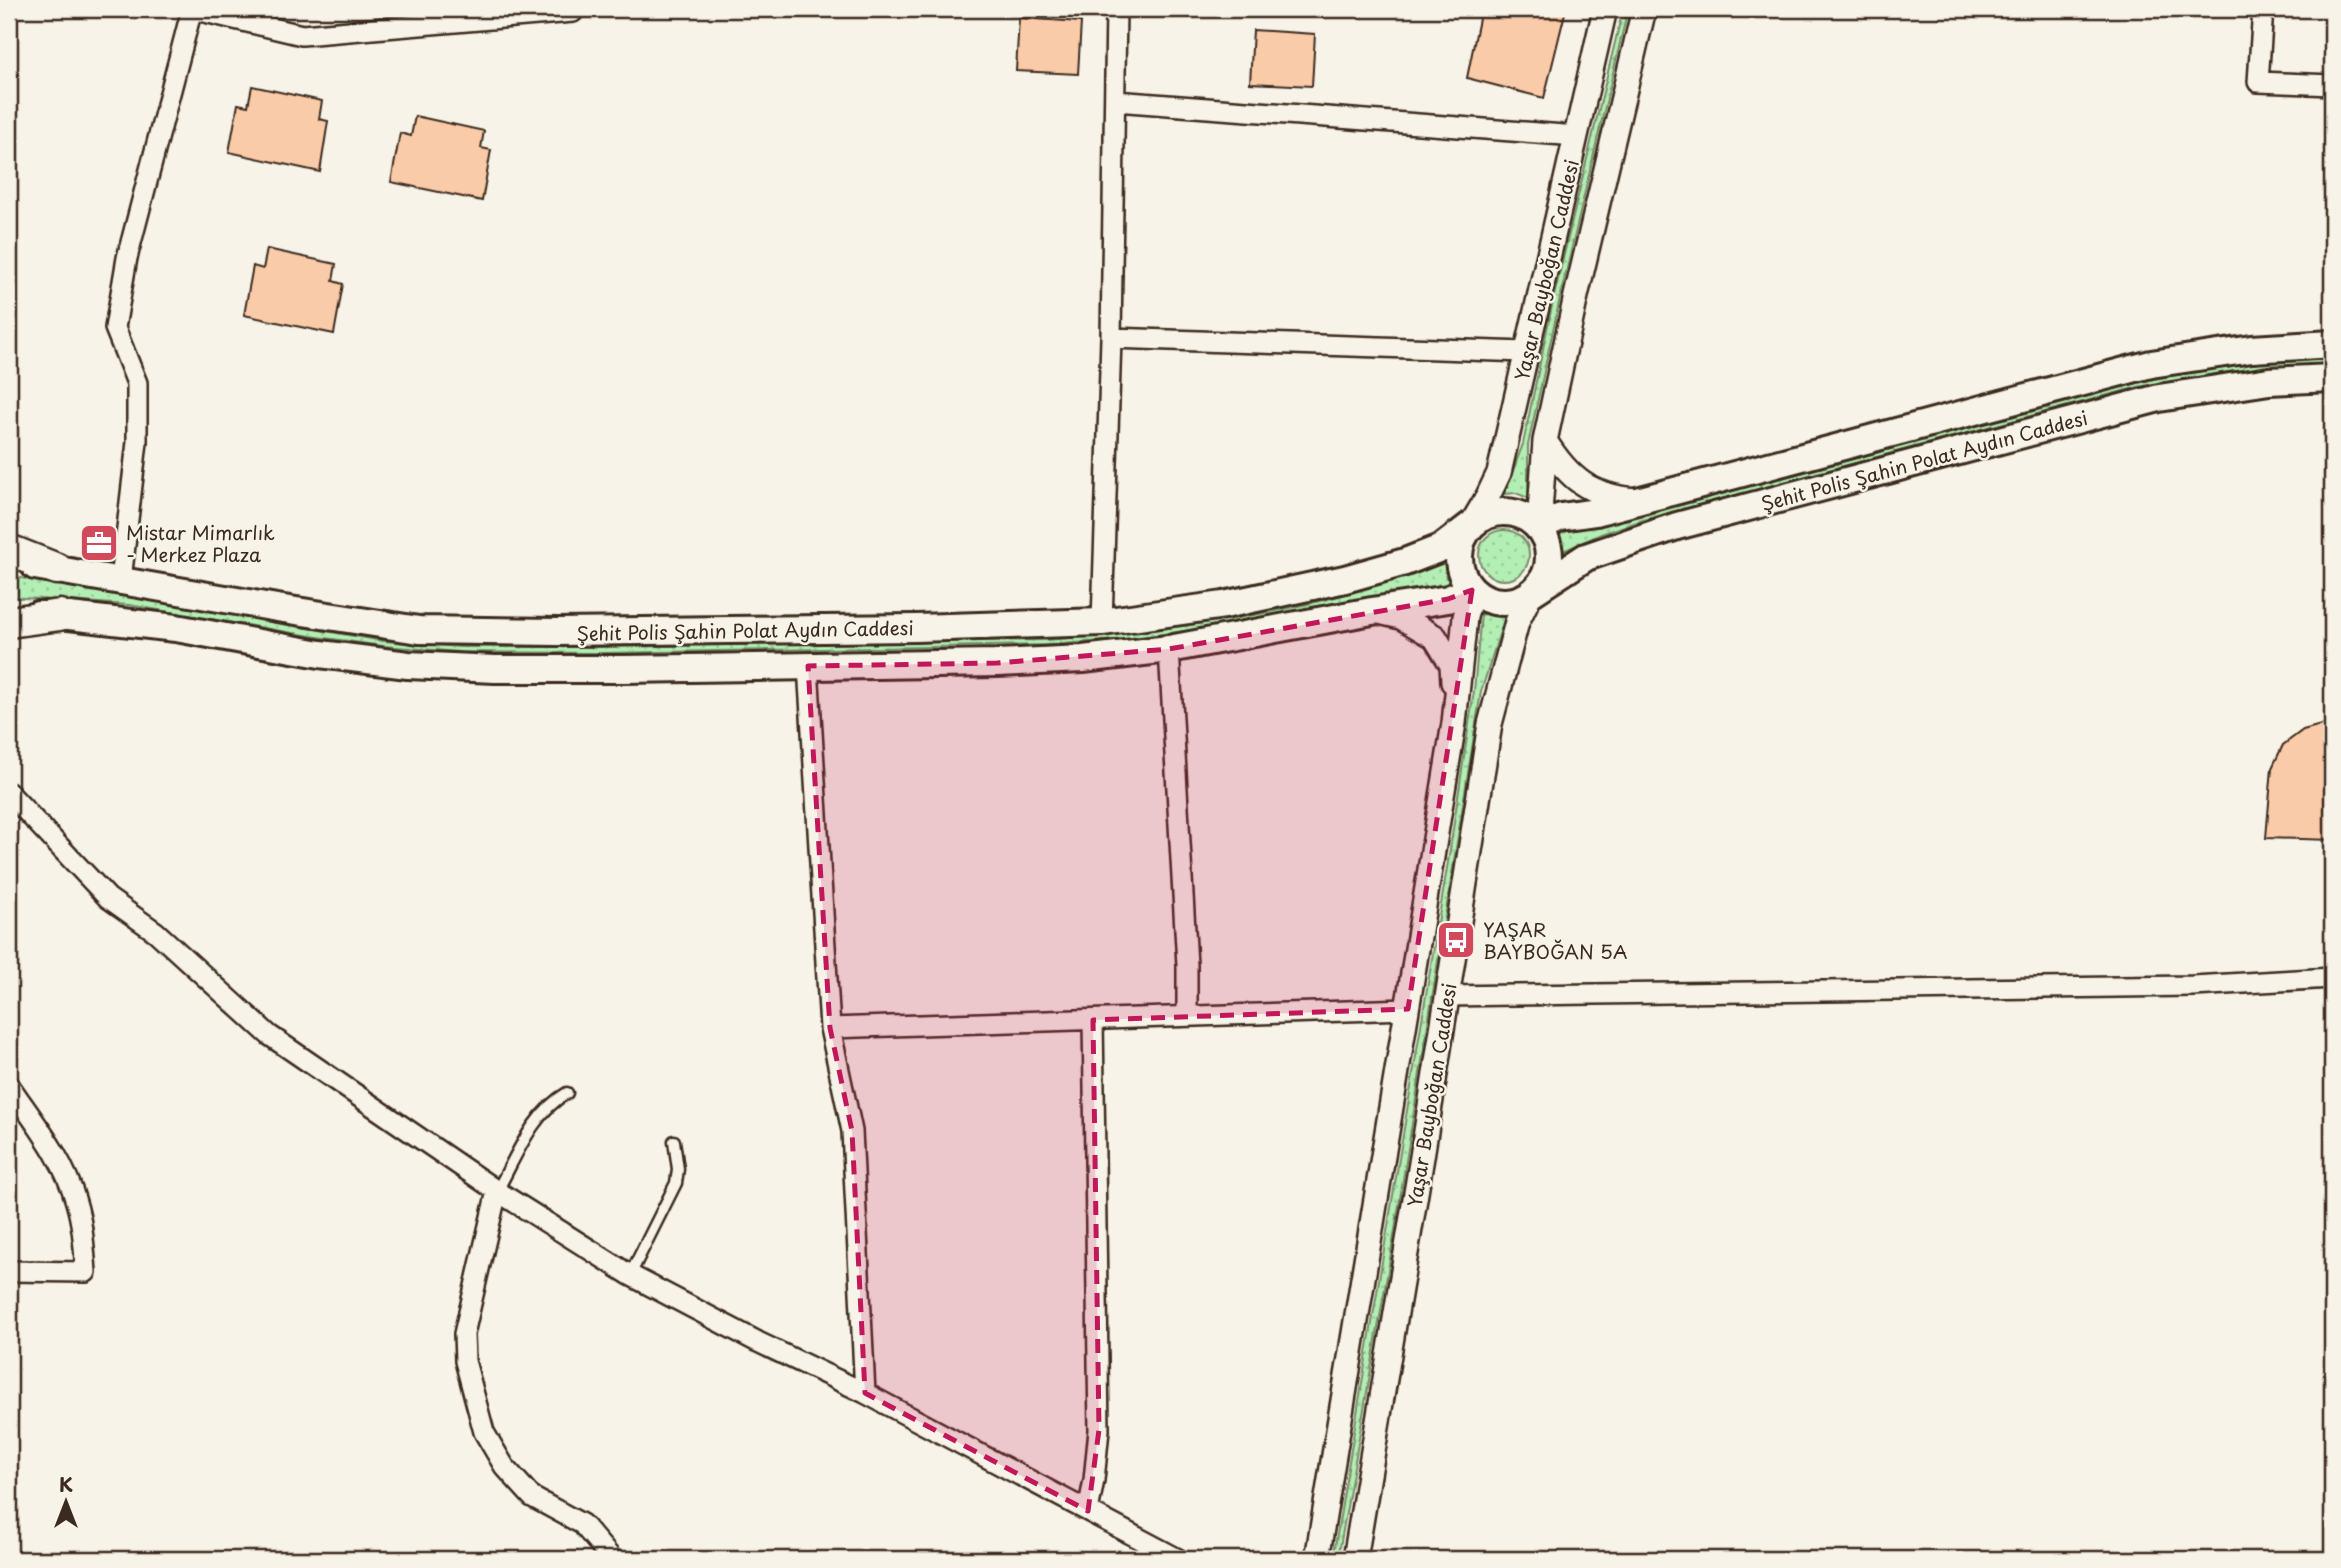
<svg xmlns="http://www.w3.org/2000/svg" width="2341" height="1568" font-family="'Playpen Sans',sans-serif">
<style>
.grass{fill:url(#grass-dots);stroke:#778c69;stroke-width:2}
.building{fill:#facba9;stroke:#3b2a1e;stroke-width:2}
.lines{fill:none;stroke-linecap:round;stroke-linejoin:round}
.service-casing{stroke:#3b2a1e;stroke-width:15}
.minor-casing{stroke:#3b2a1e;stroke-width:24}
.tertiary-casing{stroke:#3b2a1e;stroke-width:28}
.secondary-casing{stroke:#3b2a1e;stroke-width:32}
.primary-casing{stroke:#3b2a1e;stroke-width:35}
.service{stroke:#f7f3e8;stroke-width:10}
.minor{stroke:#f7f3e8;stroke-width:19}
.tertiary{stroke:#f7f3e8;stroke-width:23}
.secondary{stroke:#f7f3e8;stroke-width:26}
.primary{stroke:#f7f3e8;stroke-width:30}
.marked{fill:#c2185b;fill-opacity:0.2;stroke:#c2185b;stroke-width:5;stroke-dasharray:14 9;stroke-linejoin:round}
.labels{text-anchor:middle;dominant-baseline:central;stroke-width:5;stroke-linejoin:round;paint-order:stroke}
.street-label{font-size:19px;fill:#3b2a1e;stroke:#f7f3e8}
.poi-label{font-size:19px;fill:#3b2a1e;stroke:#f7f3e8;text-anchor:start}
</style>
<defs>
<pattern id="grass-dots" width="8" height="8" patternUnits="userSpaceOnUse" patternTransform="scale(1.75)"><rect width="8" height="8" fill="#b3efb4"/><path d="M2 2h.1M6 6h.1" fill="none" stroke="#9bcd9a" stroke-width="1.8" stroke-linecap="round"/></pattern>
</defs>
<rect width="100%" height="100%" fill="#f7f3e8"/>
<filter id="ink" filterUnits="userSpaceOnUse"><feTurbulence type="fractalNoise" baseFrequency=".0143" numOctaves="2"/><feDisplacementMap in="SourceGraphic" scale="14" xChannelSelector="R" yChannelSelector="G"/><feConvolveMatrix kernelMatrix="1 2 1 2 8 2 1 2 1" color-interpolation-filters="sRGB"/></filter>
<g filter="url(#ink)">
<path class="grass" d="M1623 9H1628L1560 298 1528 445V498L1516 493 1504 494 1523 444 1554 296Z
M2317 358H2332V363L2226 372 2138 387 1643 520 1601 534 1561 552 1560 530 1599 525 1641 516 2137 382 2226 366Z
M1479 555a25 25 0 1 1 50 0a25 25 0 1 1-50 0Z
M1444 560 1450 585 1350 600 1193 630 1117 640 1046 645 601 653 460 652 383 646 311 636 129 605 9 597V576L383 641 460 647H601L1046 640C1178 630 1321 613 1444 560Z
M1481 614 1505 616 1481 692 1395 1230 1338 1559H1333L1449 856 1474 691Z"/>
<path class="building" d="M1481 9H1566L1544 98 1467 78Z
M1019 18 1081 22 1078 74 1016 71Z
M1253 30 1315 34 1312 86 1250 83Z
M252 86 322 101 319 119 328 121 320 172 229 152 238 104 248 106Z
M415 116 484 131 481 148 491 150 482 201 391 182 400 133 411 136Z
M267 249 336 264 333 281 343 284 334 334 244 315 253 266 263 269Z
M2332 722V840L2266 838 2272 768 2283 745 2303 730Z"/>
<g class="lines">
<g class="service-casing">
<path id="service" d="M497 1191C516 1157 532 1113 567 1093
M630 1275 676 1183 678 1169 674 1141"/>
</g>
<g class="minor-casing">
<path id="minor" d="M192 9 302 35 573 12V9
M2263 9 2258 82 2332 85
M1115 101 1577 136
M1111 338 1526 352
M121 580 137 442V383L115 328 127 258 192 9
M1102 622 1111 338 1116 9
M1169 649 1187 965V1015
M808 666 830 1028 852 1131 865 1393
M9 793 108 898 156 932 269 1035 497 1191 630 1275 758 1342 865 1393 1178 1559
M1446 996 2193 986 2332 978
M830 1028 1408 1009
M9 1085C34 1122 64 1158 76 1202 83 1225 84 1248 86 1272L9 1271
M497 1191 464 1334 465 1361 484 1432 504 1466 532 1497 582 1524 612 1559
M1088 1511 1094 1480 1099 1430 1093 1020"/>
</g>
<g class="tertiary-casing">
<path id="tertiary" d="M1545 441C1569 479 1590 496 1636 500
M1471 525 1487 498 1499 473 1605 9
M1539 527 1545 441 1576 296 1644 9
M1375 611 1401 617 1435 637 1452 665 1453 682
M1317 1559 1454 723 1465 617 1472 590
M1355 1559 1422 1157 1490 724 1517 622 1531 593"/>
</g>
<g class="secondary-casing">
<path id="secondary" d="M1459 557a45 45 0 1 1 90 0a45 45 0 1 1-90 0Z
M1539 527 1561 517 1596 512 2151 364 2252 349 2332 344
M35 566 277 608 419 630 558 632 916 628 1102 622 1224 605 1345 579 1405 562 1441 548 1471 525
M1531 593 1586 557 1630 542 1677 526 1914 463 2159 398 2269 381 2332 378
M38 615H60L176 628 320 654 408 665 495 669H625L997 663 1083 659 1169 649 1372 611 1448 599 1472 590"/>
</g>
<g class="primary-casing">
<path id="primary" d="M9 550 57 569
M9 622 60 615"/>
</g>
<use href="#service" class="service"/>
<use href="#minor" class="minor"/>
<use href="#tertiary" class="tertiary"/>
<use href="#secondary" class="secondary"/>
<use href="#primary" class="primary"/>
</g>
</g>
<path class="marked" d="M1472 590 1408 1009 1093 1020 1099 1430 1088 1511 865 1393 852 1131 830 1028 808 666 997 663 1169 649 1448 599Z"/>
<defs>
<g id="office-square" transform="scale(2.0125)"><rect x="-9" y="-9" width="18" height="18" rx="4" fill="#d1495b" stroke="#f7f3e8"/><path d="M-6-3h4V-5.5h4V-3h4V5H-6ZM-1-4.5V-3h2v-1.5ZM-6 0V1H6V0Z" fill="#fff"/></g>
<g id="bus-square" transform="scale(2.0125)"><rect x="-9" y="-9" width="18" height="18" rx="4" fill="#d1495b" stroke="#f7f3e8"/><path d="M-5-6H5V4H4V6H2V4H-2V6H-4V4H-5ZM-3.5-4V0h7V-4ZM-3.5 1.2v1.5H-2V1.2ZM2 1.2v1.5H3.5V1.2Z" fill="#fff"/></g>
</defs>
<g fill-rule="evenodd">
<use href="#office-square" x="99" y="543"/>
<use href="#bus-square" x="1456" y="940"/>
</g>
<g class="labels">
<g class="street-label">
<text transform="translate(1546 270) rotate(-77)">Yaşar Bayboğan Caddesi</text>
<text transform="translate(1924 460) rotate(-15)">Şehit Polis Şahin Polat Aydın Caddesi</text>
<text transform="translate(745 630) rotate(-1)">Şehit Polis Şahin Polat Aydın Caddesi</text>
<text transform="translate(1431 1095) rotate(-81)">Yaşar Bayboğan Caddesi</text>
</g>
<g class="poi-label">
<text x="126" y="532">Mistar Mimarlık<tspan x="126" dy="22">- Merkez Plaza</tspan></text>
<text x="1483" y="929">YAŞAR<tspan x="1483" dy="22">BAYBOĞAN 5A</tspan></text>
</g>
</g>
<rect width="2341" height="1568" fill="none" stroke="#f7f3e8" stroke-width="35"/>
<rect x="18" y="18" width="2306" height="1533" fill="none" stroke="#3b2a1e" stroke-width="2.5" filter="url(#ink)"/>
<g transform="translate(66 1502)" stroke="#f7f3e8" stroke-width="5" paint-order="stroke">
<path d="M0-5L12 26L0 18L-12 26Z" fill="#3b2a1e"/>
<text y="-10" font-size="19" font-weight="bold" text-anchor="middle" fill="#3b2a1e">K</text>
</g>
</svg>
